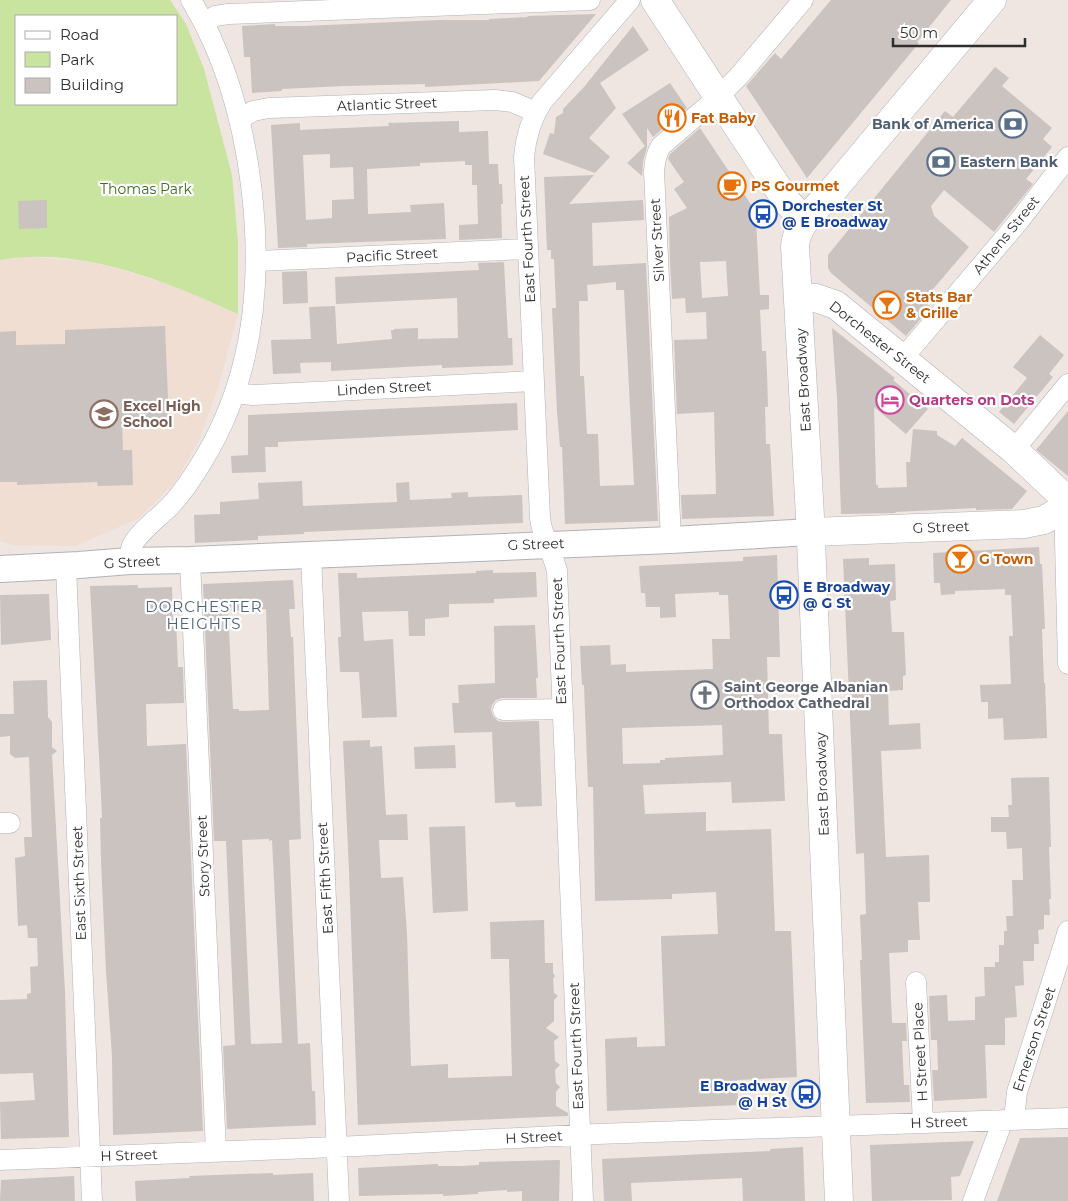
<svg xmlns="http://www.w3.org/2000/svg" width="1068" height="1201" font-family="Montserrat,sans-serif">
<style>
.education{fill:#efded1}
.green{fill:#c8e49e;fill-rule:evenodd}
.building{fill:#cac3c0;fill-rule:evenodd}
.lines{fill:none;stroke-linecap:round;stroke-linejoin:round}
.minor-casing{stroke:#aeb3b9;stroke-width:21}
.tertiary-casing{stroke:#aeb3b9;stroke-width:28}
.secondary-casing{stroke:#aeb3b9;stroke-width:29}
.minor{stroke:#fff;stroke-width:20}
.tertiary{stroke:#fff;stroke-width:26}
.secondary{stroke:#fff;stroke-width:28}
.labels{text-anchor:middle;dominant-baseline:central;stroke-width:4.5;stroke-linejoin:round;paint-order:stroke}
.street-label{font-size:14px;fill:#2e2e2e;stroke:#fff}
.food-label{font-size:14px;font-weight:bold;fill:#c56008;stroke:#fff;text-anchor:start}
.service-label{font-size:14px;font-weight:bold;fill:#4e5e75;stroke:#fff;text-anchor:end}
.park-label{font-size:14px;fill:#416c1c;stroke:#fff}
.transit-label{font-size:14px;font-weight:bold;fill:#164399;stroke:#fff;text-anchor:start}
.hotel-label{font-size:14px;font-weight:bold;fill:#b23c85;stroke:#fff;text-anchor:start}
.education-label{font-size:14px;font-weight:bold;fill:#785e54;stroke:#fff;text-anchor:start}
.worship-label{font-size:14px;font-weight:bold;fill:#5b616d;stroke:#fff;text-anchor:start}
.neighbourhood-label{font-size:15px;letter-spacing:1px;fill:#4d637f;stroke:#fff}
</style>
<rect width="100%" height="100%" fill="#efe5e1"/>
<path class="education" d="M30 257 82 261 112 267 174 286 238 314 218 388 199 440 176 481 139 518 75 546 15 545 0 541V260Z"/>
<path class="green" d="M0 0H170L186 24 204 69 232 175 238 242V314C165 281 82 246 0 260ZM16 16H176V104H16Z"/>
<path class="building" d="M831 0H951L917 42 919 43 807 178 746 86 775 53 781 59Z
M596 14 539 81 425 87V84L344 86 282 89V91L252 93 250 57H244L242 26 275 24V26H304L440 20H489V19L528 17 527 16Z
M633 26 649 50 600 83 616 108 589 138 610 157 595 173 543 154 550 133 554 134 556 117 563 113V109L584 87Z
M995 67 1009 78 1002 86 1052 128 1043 139 1052 147 1026 179 1033 184 994 232 944 190 931 206 934 216 969 247 923 301 931 307 906 336 831 273 828 268V255L945 111 953 117Z
M670 83 687 108 653 137 647 128V147L643 162 642 176 627 163 645 146 622 114Z
M459 121V132L488 131 489 164H498L499 184H502L503 204H501L502 238 459 240V225L478 224 477 185H472V165H465V161L445 162 420 163V166L367 169 368 214 411 212 410 205 444 203 446 239 307 244V247L278 248 271 125 300 123V130L389 126 388 123ZM330 154V168L353 167 354 199 332 200V218L306 220 303 155Z
M700 128 762 221H756L760 295H769V309L760 310 762 351H766L767 372 768 407H765L766 444H770L774 516 682 519 681 495 716 494 714 412 677 414 674 340 707 339 706 312 686 313 685 298 672 299 670 262 669 217 687 208 674 189 684 182 668 159 670 154ZM726 261 728 296 702 298 700 262Z
M594 175 569 204 643 200 644 220 592 223 593 266 646 263 658 521 565 524 562 447H560L557 411 552 308H556L554 259H551V250H547L544 177ZM616 282V290H624L634 485 600 486 598 434H587L584 376H580L579 301H588L587 285Z
M47 200V228L19 229 18 201Z
M503 262 504 263 508 338H512L513 365 442 368V365L331 371V362L300 363 301 373 273 374 271 340 311 339 309 307 335 306 337 344 392 339 391 330H394V329L418 328V339L458 338 457 298 336 304 335 277 479 270 478 263Z
M307 271 308 303 283 304 282 272Z
M165 326 169 422 122 424 123 450H132L133 485 98 486 97 482 17 485V482H0V332L16 331V345L65 344V330Z
M832 328 895 378 893 380 928 409 906 434 874 407 876 485H878V488L907 487 906 462H910L913 429 937 431V435L955 446 962 438 1027 491 1012 509 976 510V508L895 512 896 513 841 514 837 398Z
M1040 335 1064 355 1049 374 1053 377 1014 424 999 412 1027 378 1013 367Z
M517 403 518 430 278 442V447H265L266 472 232 473 231 456 248 455V415Z
M1068 411V476L1036 450Z
M302 481 303 506 397 502 396 483 409 482 410 500 452 498 451 493 468 492V497L522 495 523 523 304 532V534L258 536V540L195 543 194 515 220 514V502L259 499 258 483Z
M1039 547 1040 564H1042L1045 629H1042L1044 683H1045L1047 738 1004 740 1003 718 988 719V702H981L980 685 1011 684 1009 636H1013L1011 595H1005V589L955 591V594L941 595 940 583H934L933 553Z
M777 555 780 657H767L769 734H782L785 801 732 803 731 782 643 785 645 814 706 812V831L771 829 775 931H791L797 1077 737 1080 738 1105 607 1111 605 1039 637 1037V1047L665 1046 661 936 718 934 716 892 672 894V899L595 901 593 787H588L584 685H582L580 646 610 645 611 665 626 664V672L713 669 712 639H730L728 595H719V592L675 594 676 617 660 618V607H646L645 593H641L639 566 743 561V557ZM722 725 723 755 665 758V760H660V763L623 764 622 728Z
M869 558V565L895 564 896 600 890 601 892 632H904L906 675 903 676V690L888 691 889 725 920 723 921 749 881 751 886 857 929 855 930 902H918L920 940H908V952L889 953 892 1023H906L907 1041H902L904 1085H909L910 1102 866 1103 860 960H862L860 915 866 914 864 853 856 854 843 559Z
M493 570V573L536 572 537 597 494 599V603L449 604V617L425 619V636H409L408 611 362 612 364 641 393 639 397 717 362 718 359 672H340L338 637H341L338 573H357V578L476 573V571Z
M293 580 295 609H289L291 637H293L301 839 289 840 298 1044 310 1043 312 1091H315L316 1125 227 1129 223 1046 235 1045 226 841H214L203 584ZM266 609 269 710 239 711V709H233L228 611ZM269 839V841L272 840 282 1043 251 1044 242 840Z
M138 585V588L172 587 173 620H176L178 667H183L184 703 146 704 147 746 186 744 203 1131 113 1135 112 1056 106 971 101 861 100 818H102L101 795 90 586Z
M49 594 51 640 1 645 0 595Z
M535 625 538 678H536L537 698H502L496 700 492 705 491 710 493 716 498 721 503 722 539 721 542 806 516 807 515 802 495 803 492 732 454 733 452 703H459L458 685 495 683 494 626Z
M47 680 48 717 52 722V747L57 751 52 755 65 992 69 1137 1 1139 0 1102 35 1100 33 1073 0 1074V1000L27 999V994L31 993 30 967 38 966 37 938H28L27 925 18 926 15 858 25 856 24 837H32L29 757 15 758 10 754V736L0 737V714H14L13 681Z
M370 740V747L382 746 386 815 407 814 408 840H379L381 878 403 877 407 934 411 1066 448 1064V1078L512 1076 509 959H491L490 922 544 920 545 963H553V973L555 976 553 979 554 993 558 996 554 1000V1021L546 1028 559 1037 554 1041 555 1061 560 1065 555 1070 556 1083 560 1087 556 1092V1106L568 1113V1116L358 1125 349 871 343 741Z
M455 745 456 768 415 769 414 747Z
M1049 777 1051 847H1049L1051 899H1049L1050 915H1044V929L1038 930 1039 944H1034V961H1023L1024 985 1015 986 1017 1017 1005 1018V1045H985L987 1098 934 1101 932 1070H938L937 1040H931L929 996 947 995 948 1021 975 1020V997L985 996 984 967H995V962H999V945H1004V931H1007L1006 916H1013L1012 880H1023L1022 848 1007 849 1006 832H991V817H1009L1008 805H1012L1011 778Z
M465 826 468 911 433 913 429 827Z
M1068 1137V1201H997L1020 1138Z
M974 1141 960 1176 951 1177 952 1200 872 1201 870 1145Z
M803 1147 805 1201H743L742 1178 631 1183 632 1201H604L602 1159 770 1151V1149Z
M560 1160 559 1201H522V1191L507 1192V1190L478 1192V1194L443 1196V1194L359 1196 358 1168 438 1164V1166H460L479 1165V1162Z
M273 1173V1175L313 1173 314 1201H136L135 1181 190 1178 189 1176Z
M74 1176 75 1201H0L1 1180Z"/>
<g class="lines">
<g class="minor-casing">
<path id="minor" d="M204 24 215 16 228 14 590 0
M240 119 253 111 269 108 495 100 512 102 536 112
M257 261 527 249
M903 358 1019 221 1068 157
M235 393 253 395 534 381
M1014 450 1068 384
M1068 511 1065 521V541L1068 664
M671 540 654 171C655 161 656 154 661 146L718 97 739 76 803 0
M311 555 339 1201
M190 560 216 1152
M130 561C130 556 130 551 132 546 139 531 160 517 171 505 183 492 193 477 202 462 254 378 263 281 251 185 243 120 225 56 191 0
M66 566 92 1201
M503 710 562 709
M0 823H10
M916 982 923 1123
M1016 1119 1015 1110 1017 1092 1068 931
M0 1160 337 1147 597 1134 1068 1118
M583 1201 557 571C553 553 542 537 540 518L524 157C526 136 531 119 542 102L630 0
M973 1201 1003 1120"/>
</g>
<g class="tertiary-casing">
<path id="tertiary" d="M0 569 79 565 130 561 190 560 671 540 811 532"/>
</g>
<g class="secondary-casing">
<path id="secondary" d="M655 0 787 202 804 220
M799 297 816 298 836 305 1014 450 1068 501
M811 532 1024 524 1044 520 1068 506
M839 1201 810 517 795 246C797 224 813 211 828 196L992 0"/>
</g>
<use href="#minor" class="minor"/>
<use href="#tertiary" class="tertiary"/>
<use href="#secondary" class="secondary"/>
</g>
<defs>
<g id="restaurant-ring" transform="scale(1.4375)"><circle r="9.5" fill="#fff" stroke="#e8710a" stroke-width="1.5"/><path d="M-5-6h1v4h1v-4h1v4h1v-4h1v5L-1.5 .5V6h-2V.5L-5-1ZM5-6V6H3V1.5H1.5Q1.5-4 5-6Z" fill="#e8710a"/></g>
<g id="bank-ring" transform="scale(1.4375)"><circle r="9.5" fill="#fff" stroke="#5c6f8a" stroke-width="1.5"/><path d="M-6-4H6V4H-6ZM0-2.3a2.3 2.3 0 1 0 0 4.6a2.3 2.3 0 1 0 0-4.6Z" fill="#5c6f8a"/></g>
<g id="cafe-ring" transform="scale(1.4375)"><circle r="9.5" fill="#fff" stroke="#e8710a" stroke-width="1.5"/><path d="M-5.5-4.5H6V0H3Q3 3.5 0 3.5H-2.5Q-5.5 3.5-5.5 0ZM3-3.2v2h1.7v-2ZM-6 4.5H4V6H-6Z" fill="#e8710a"/></g>
<g id="bus-ring" transform="scale(1.4375)"><circle r="9.5" fill="#fff" stroke="#1a4fb4" stroke-width="1.5"/><path d="M-5-6H5V4H4V6H2V4H-2V6H-4V4H-5ZM-3.5-4V0h7V-4ZM-3.5 1.2v1.5H-2V1.2ZM2 1.2v1.5H3.5V1.2Z" fill="#1a4fb4"/></g>
<g id="bar-ring" transform="scale(1.4375)"><circle r="9.5" fill="#fff" stroke="#e8710a" stroke-width="1.5"/><path d="M-6-5H6L.8 .8V4.5H3.5V6h-7V4.5H-.8V.8Z" fill="#e8710a"/></g>
<g id="hotel-ring" transform="scale(1.4375)"><circle r="9.5" fill="#fff" stroke="#d1479c" stroke-width="1.5"/><path d="M-6-4.5h1.5V1H6V5H4.5V3h-9V5H-6ZM-4 0a1.8 1.8 0 1 1 3.6 0ZM.5 0V-2.5h3Q6-2.5 6 0Z" fill="#d1479c"/></g>
<g id="school-ring" transform="scale(1.4375)"><circle r="9.5" fill="#fff" stroke="#8d6e63" stroke-width="1.5"/><path d="M0-5L7-2L0 1L-7-2ZM-4 1L0 2.5L4 1V4Q0 6-4 4Z" fill="#8d6e63"/></g>
<g id="church-ring" transform="scale(1.4375)"><circle r="9.5" fill="#fff" stroke="#6b7280" stroke-width="1.5"/><path d="M-1.2-6h2.4v3.5h3.3v2.4h-3.3V6h-2.4V-.1h-3.3v-2.4h3.3Z" fill="#6b7280"/></g>
</defs>
<g fill-rule="evenodd">
<use href="#restaurant-ring" x="672" y="118"/>
<use href="#bank-ring" x="1013" y="124"/>
<use href="#bank-ring" x="941" y="162"/>
<use href="#cafe-ring" x="732" y="186"/>
<use href="#bus-ring" x="763" y="214"/>
<use href="#bar-ring" x="887" y="305"/>
<use href="#hotel-ring" x="890" y="400"/>
<use href="#school-ring" x="104" y="414"/>
<use href="#bar-ring" x="960" y="559"/>
<use href="#bus-ring" x="784" y="595"/>
<use href="#church-ring" x="705" y="695"/>
<use href="#bus-ring" x="806" y="1094"/>
</g>
<g class="labels">
<g class="street-label">
<text transform="translate(387 104) rotate(-2)">Atlantic Street</text>
<text transform="translate(1006 235) rotate(-51)">Athens Street</text>
<text transform="translate(527 239) rotate(-93)">East Fourth Street</text>
<text transform="translate(657 240) rotate(-93)">Silver Street</text>
<text transform="translate(392 255) rotate(-3)">Pacific Street</text>
<text transform="translate(880 342) rotate(38)">Dorchester Street</text>
<text transform="translate(803 380) rotate(-93)">East Broadway</text>
<text transform="translate(384 388) rotate(-3)">Linden Street</text>
<text transform="translate(941 527) rotate(-2)">G Street</text>
<text transform="translate(536 544) rotate(-2)">G Street</text>
<text transform="translate(132 562) rotate(-3)">G Street</text>
<text transform="translate(559 641) rotate(-92)">East Fourth Street</text>
<text transform="translate(822 784) rotate(-92)">East Broadway</text>
<text transform="translate(203 856) rotate(-92)">Story Street</text>
<text transform="translate(325 878) rotate(-93)">East Fifth Street</text>
<text transform="translate(79 883) rotate(-92)">East Sixth Street</text>
<text transform="translate(1034 1039) rotate(-72)">Emerson Street</text>
<text transform="translate(576 1046) rotate(-92)">East Fourth Street</text>
<text transform="translate(920 1052) rotate(-93)">H Street Place</text>
<text transform="translate(939 1122) rotate(-2)">H Street</text>
<text transform="translate(534 1137) rotate(-3)">H Street</text>
<text transform="translate(129 1155) rotate(-2)">H Street</text>
</g>
<g class="food-label">
<text x="691" y="118">Fat Baby</text>
<text x="751" y="186">PS Gourmet</text>
<text x="906" y="297">Stats Bar<tspan x="906" dy="16">&amp; Grille</tspan></text>
<text x="979" y="559">G Town</text>
</g>
<g class="service-label">
<text x="994" y="124">Bank of America</text>
<text x="960" y="162" text-anchor="start">Eastern Bank</text>
</g>
<g class="park-label">
<text x="146" y="189">Thomas Park</text>
</g>
<g class="transit-label">
<text x="782" y="206">Dorchester St<tspan x="782" dy="16">@ E Broadway</tspan></text>
<text x="803" y="587">E Broadway<tspan x="803" dy="16">@ G St</tspan></text>
<text x="787" y="1086" text-anchor="end">E Broadway<tspan x="787" dy="16">@ H St</tspan></text>
</g>
<g class="hotel-label">
<text x="909" y="400">Quarters on Dots</text>
</g>
<g class="education-label">
<text x="123" y="406">Excel High<tspan x="123" dy="16">School</tspan></text>
</g>
<g class="worship-label">
<text x="724" y="687">Saint George Albanian<tspan x="724" dy="16">Orthodox Cathedral</tspan></text>
</g>
<g class="neighbourhood-label">
<text x="204" y="606">DORCHESTER<tspan x="204" dy="17">HEIGHTS</tspan></text>
</g>
</g>
<rect x="15" y="15" width="162" height="90" fill="#ffffff" stroke="#ababab"/>
<rect x="25" y="31" width="25" height="8" fill="#ffffff" stroke="#ababab"/>
<text x="60" y="40" font-size="15" fill="#2e2e2e">Road</text>
<rect x="25" y="52" width="25" height="15" fill="#c8e49e" stroke="#ababab"/>
<text x="60" y="65" font-size="15" fill="#2e2e2e">Park</text>
<rect x="25" y="78" width="25" height="15" fill="#cac3c0" stroke="#ababab"/>
<text x="60" y="90" font-size="15" fill="#2e2e2e">Building</text>
<path d="M893 38v8h132v-8" fill="none" stroke="#2e2e2e" stroke-width="2.5"/>
<text x="900" y="38" font-size="15" fill="#2e2e2e" stroke="#ffffff" stroke-width="4" paint-order="stroke">50 m</text>
</svg>
